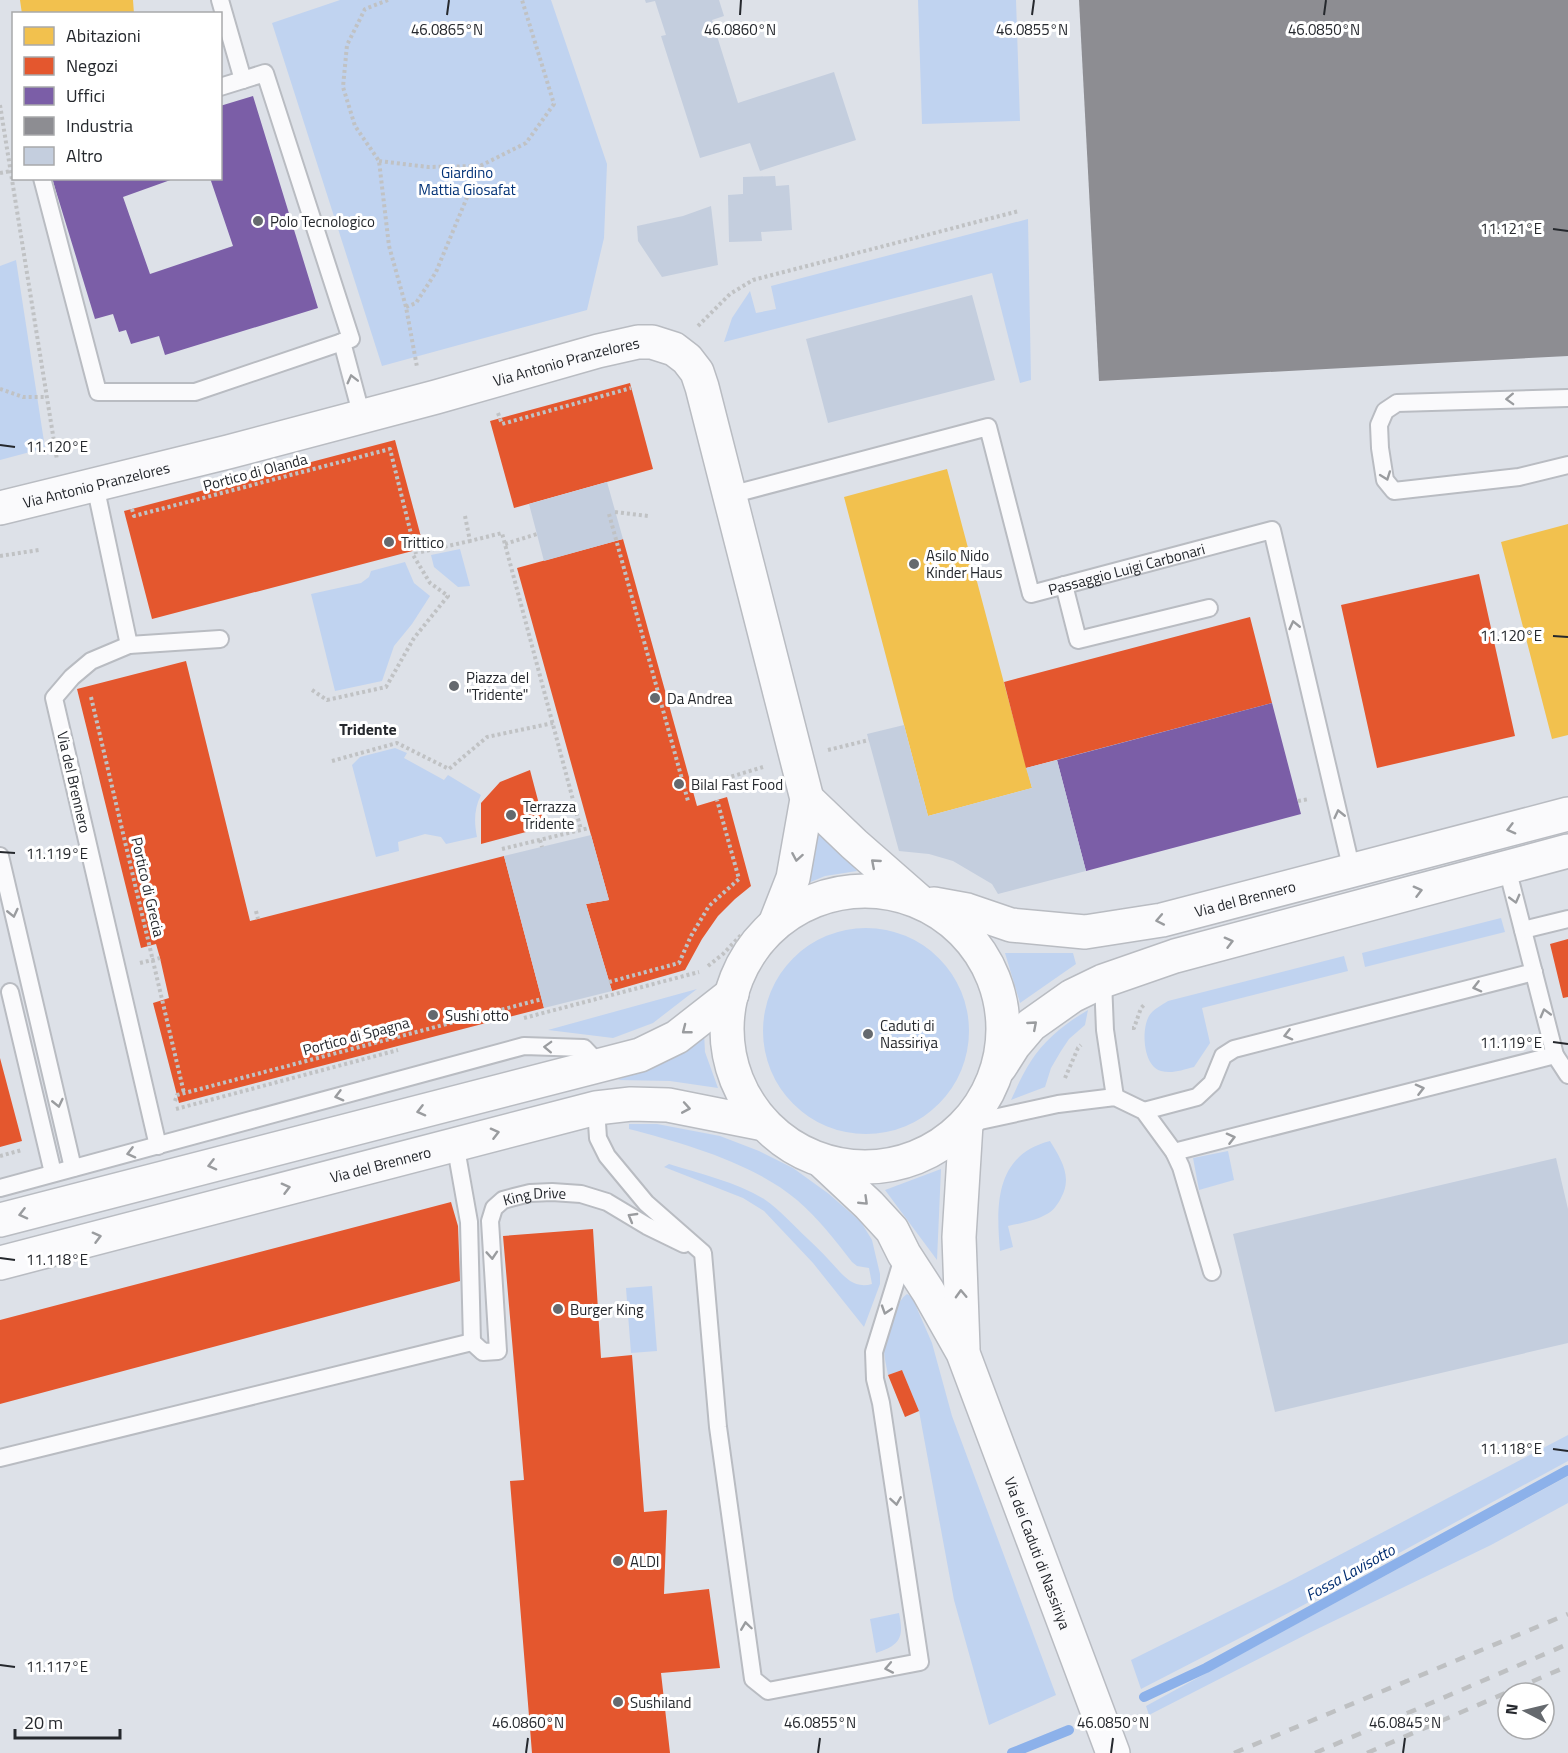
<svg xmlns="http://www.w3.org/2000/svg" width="1568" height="1753" font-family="'Titillium Web',sans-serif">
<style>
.green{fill:#c0d3f0}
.homes{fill:#f2c14e}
.shops{fill:#e4572e}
.offices{fill:#7b5ea7}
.industry{fill:#8d8d92}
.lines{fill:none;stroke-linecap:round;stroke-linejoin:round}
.stream{stroke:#8cb1ea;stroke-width:10}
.building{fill:#c4cede}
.lane-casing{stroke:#b9bcc2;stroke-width:20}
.street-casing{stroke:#b9bcc2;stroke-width:36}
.secondary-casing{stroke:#b9bcc2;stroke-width:36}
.path{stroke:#c0c2c4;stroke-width:4;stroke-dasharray:3 3;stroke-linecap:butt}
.lane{stroke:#fafafc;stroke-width:16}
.street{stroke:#fafafc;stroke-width:33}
.secondary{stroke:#fafafc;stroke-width:33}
.rail{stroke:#bec0c2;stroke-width:4.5;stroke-dasharray:10 10;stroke-linecap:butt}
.oneway{stroke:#9a9c9f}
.ticks{fill:none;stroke:#25282d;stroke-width:2}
.poi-dot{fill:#65696e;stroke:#fff;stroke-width:2}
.labels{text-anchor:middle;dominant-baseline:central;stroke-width:6;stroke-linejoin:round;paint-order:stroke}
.park-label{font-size:15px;fill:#023277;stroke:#fff}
.poi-label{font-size:15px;fill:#25282d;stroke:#fff;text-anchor:start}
.street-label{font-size:15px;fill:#25282d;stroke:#fff}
.neighbourhood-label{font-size:16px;font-weight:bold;fill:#25282d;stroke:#fff}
.water-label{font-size:16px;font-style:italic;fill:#002d70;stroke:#fff}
.ticks-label{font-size:15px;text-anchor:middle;fill:#25282d;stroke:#fff;stroke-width:6;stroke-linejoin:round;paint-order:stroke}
</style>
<rect width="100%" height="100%" fill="#dde1e8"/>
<path class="green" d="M340 0H551L607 164 604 238 587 310 382 366 272 23Z
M918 0H1016L1020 121 922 124Z
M1028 219 1031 380 1020 383 992 273 724 342 732 318 750 291 756 313 776 309 771 286Z
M16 260 45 448 0 460V266Z
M460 549 470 586 458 587 434 567 431 555Z
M405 562 414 583 430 596 412 624 394 646 382 681 335 691 311 594 361 583 369 577 371 571Z
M395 748 407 753 404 758 444 780 448 775 481 795C474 809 474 822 477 837L446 844 441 837 425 834 398 842 399 851 376 857 352 765 360 757Z
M810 806 832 841 857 871 825 876 796 888Z
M1501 918 1505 932 1365 967 1362 953Z
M763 1031a103 103 0 1 1 206 0a103 103 0 1 1-206 0Z
M1005 953H1073L1076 964 1020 1003Z
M1344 956 1348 971 1202 1008 1210 1043 1194 1067C1182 1070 1172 1074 1161 1071 1143 1066 1141 1030 1149 1016 1153 1009 1162 1005 1168 1001Z
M697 989 653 1023 613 1038 548 1030Z
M1088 1010 1085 1025 1069 1039 1061 1051 1051 1068 1045 1087 1011 1100C1017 1087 1023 1073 1031 1061 1045 1039 1066 1023 1088 1010Z
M704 1032 705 1052 718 1088 670 1081 618 1080 665 1057Z
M629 1124H657L720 1136 759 1151 793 1168 829 1194 861 1222 872 1240 880 1274V1284L864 1327 813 1263 764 1211 743 1198 664 1167 669 1164C701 1174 736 1182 764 1199 780 1210 794 1226 808 1239 815 1246 822 1252 828 1259 841 1272 851 1290 872 1284L869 1268 857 1266 852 1262C835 1240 818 1218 797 1200 753 1163 683 1143 629 1129Z
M1050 1141C1061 1159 1073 1177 1061 1198 1057 1206 1052 1212 1045 1215 1034 1221 1021 1223 1008 1226L1013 1247 1000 1251C996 1205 995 1155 1050 1141Z
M1228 1151 1234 1180 1199 1190 1193 1158Z
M941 1169 937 1260 885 1190Z
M652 1286 657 1351 631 1353 626 1288Z
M907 1294 912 1297 932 1343 952 1416 1056 1695 989 1725 954 1600 919 1411 902 1370 888 1375C886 1364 883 1353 884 1342 886 1330 897 1300 907 1294Z
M1568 1435V1461L1298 1608 1141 1689 1131 1660 1288 1582Z
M1568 1476V1503L1491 1545 1311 1632 1149 1715 1146 1706Z
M899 1613C904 1637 901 1645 876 1653L870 1619Z"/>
<path class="homes" d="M20 0H133L134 14H22Z
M947 469 1032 788 928 816 844 497Z
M1568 524V735L1552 739 1501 542Z"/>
<path class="shops" d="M630 383 653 469 514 508 490 421Z
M395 440 424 548 152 619 124 511Z
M623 539 697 806 727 797 751 886 735 899 718 916 702 939 685 970 612 991 586 904 609 900 517 568Z
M1479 574 1515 736 1377 768 1341 605Z
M1250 617 1272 703 1026 768 1004 682Z
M186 661 250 921 504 856 544 1008 179 1103 153 1003 169 998 160 958 156 944 141 948 77 689Z
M530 770 545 827 481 844V803L500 782Z
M1568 939V997L1563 998 1550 944Z
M0 1058 22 1141 0 1147Z
M451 1202 458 1226 460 1281 0 1404V1320Z
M593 1229 601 1358 632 1355 644 1512 667 1510 664 1594 709 1589 720 1668 661 1673 670 1753H532L510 1481 524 1480 503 1236Z
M902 1370 919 1411 905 1417 888 1375Z"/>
<path class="offices" d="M253 96 318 308 165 355 159 336 131 344 126 330 119 332 113 314 95 319 52 178H176L123 197 150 274 233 246 210 178H220V106Z
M1272 703 1301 814 1086 871 1057 760Z"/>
<path class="industry" d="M1079 0H1568V356L1099 381Z"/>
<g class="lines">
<path class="stream" d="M1144 1697 1206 1668 1568 1470
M1012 1753 1069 1730"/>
</g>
<path class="building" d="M645 0H719L724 16 712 20 738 103 834 72 856 140 760 171 750 143 700 158 661 36 666 35 655 1 646 3Z
M775 176 776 186 789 185 792 230 761 232 762 241 729 242 728 195 743 194V177Z
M711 206 718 265 662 277 638 241 637 226 683 216Z
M972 295 995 380 828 423 806 339Z
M607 482 623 539 544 561 529 504Z
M904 725 928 816 1032 788 1026 768 1057 760 1086 871 998 894 992 884 953 861 929 854 899 851 867 734Z
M591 835 609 900 586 904 612 991 544 1008 504 856Z
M1556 1158 1568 1209V1343L1275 1412 1233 1234Z"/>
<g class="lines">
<g class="lane-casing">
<g id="lane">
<path d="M220 0 243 80"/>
<path d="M42 178 98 392H195L351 339 265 73 220 87"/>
<path d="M342 342 362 417"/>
<path d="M1568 398 1397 403 1385 411 1379 425 1380 448 1385 480 1394 491 1519 477 1568 465"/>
<path d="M95 485 129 645"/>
<path id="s1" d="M730 495 988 427 1031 594 1272 530 1352 871"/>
<path d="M1064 585 1078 640 1209 608"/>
<path d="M0 856 73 1168"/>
<path d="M1507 868 1555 1055 1568 1075"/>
<path d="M1523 930 1568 919"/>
<path d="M1103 981 1105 1030 1115 1097"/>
<path d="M10 992 53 1173"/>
<path d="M596 1108 598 1138 607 1156 646 1203 703 1253 718 1427 753 1679 768 1691 920 1662 881 1403 875 1379 874 1352 904 1255"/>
<path d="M1144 1111 1197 1097 1212 1083 1223 1056 1234 1049 1534 972"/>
<path d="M966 1124 1058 1104 1115 1097 1144 1111 1174 1152 1181 1167 1212 1272"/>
<path d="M455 1143 469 1222 472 1342"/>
<path d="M158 1146 54 698 72 677 91 661 129 645 220 639"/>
<path d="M1174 1152 1555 1055"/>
<path d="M0 1188 524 1046 584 1048 600 1065"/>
<path id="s2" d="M472 1342 483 1352 498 1351 490 1221 494 1208 503 1200 514 1197 530 1193 552 1192 581 1194 607 1202 647 1226 684 1244"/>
<path d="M0 1458 472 1342"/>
</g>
</g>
<g class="street-casing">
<g id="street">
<path id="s3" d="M0 508 228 452 436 397 598 351 638 342H652L674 349 687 359 697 372 702 387 807 799 793 878 775 924"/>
<path d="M807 799 854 844 919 901"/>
</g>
</g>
<g class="secondary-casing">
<g id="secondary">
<circle cx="865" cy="1029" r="138"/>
<path id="s4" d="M934 904 967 910 1011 925 1085 932 1162 920 1568 814"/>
<path d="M1000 1067 1014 1045 1031 1025 1072 996 1103 981 1175 956 1568 851"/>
<path id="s5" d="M822 1161 869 1205 892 1230 904 1254 928 1291 963 1353 1113 1753"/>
<path d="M0 1220 640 1055 677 1037 732 994"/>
<path id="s6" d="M0 1263 596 1108 631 1104 668 1105 764 1124"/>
<path d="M963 1348 959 1237 966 1124"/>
</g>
</g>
<path class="path" d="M388 0 365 9 347 45 343 87 355 126 379 161 389 246 406 307 417 367
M0 105 57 460
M379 161 428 167 480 166 526 143 554 104 522 0
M0 173 11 171
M406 307 416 303 436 272 480 166
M698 326 730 294 753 280 1019 211
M0 389 23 397H46
M498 413 502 424 631 388
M132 509 134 516 390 449 416 554
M615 512 648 516
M609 514 688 801
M465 516 470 541 502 533 581 830
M505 544 537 534
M421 552 470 541
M0 556 39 550
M312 690 327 700 386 687 414 638 448 596 430 583 413 555
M91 697 184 1093
M828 750 869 740
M332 761 397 743 449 769 487 737 553 723
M720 780 763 767
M1298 801 1309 799
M540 840 542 847
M502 849 589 828
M256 911 258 919
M140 963 160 958
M708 966 723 954 742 934
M609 982 679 963 691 936 709 906 739 879 717 800
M524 1018 699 972
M1132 1028H1134L1141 1008 1145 1004
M1065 1078 1078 1048 1081 1045
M175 1101 177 1095 542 999
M176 1109 398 1050
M0 1156 22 1150"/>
<use href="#lane" class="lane"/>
<use href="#street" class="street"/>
<use href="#secondary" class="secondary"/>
<path class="rail" d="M1234 1753 1568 1614
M1315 1753 1568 1644
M1367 1753 1568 1666"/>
</g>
<defs><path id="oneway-chevron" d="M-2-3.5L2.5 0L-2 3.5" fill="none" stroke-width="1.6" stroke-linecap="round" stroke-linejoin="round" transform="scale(1.5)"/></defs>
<g class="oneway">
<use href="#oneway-chevron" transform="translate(352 379) rotate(-104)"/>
<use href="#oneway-chevron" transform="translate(1510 399) rotate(178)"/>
<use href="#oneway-chevron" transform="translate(1386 476) rotate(70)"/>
<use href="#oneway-chevron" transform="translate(1294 625) rotate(-103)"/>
<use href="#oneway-chevron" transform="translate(1339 814) rotate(-103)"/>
<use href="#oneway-chevron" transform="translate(1511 829) rotate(165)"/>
<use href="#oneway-chevron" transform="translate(797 857) rotate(100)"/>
<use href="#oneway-chevron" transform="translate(875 863) rotate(-139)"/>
<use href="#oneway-chevron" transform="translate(1418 891) rotate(-15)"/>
<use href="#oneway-chevron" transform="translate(1515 899) rotate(75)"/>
<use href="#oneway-chevron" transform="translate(13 913) rotate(77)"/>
<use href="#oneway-chevron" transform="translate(1160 920) rotate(169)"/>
<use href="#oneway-chevron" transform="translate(1229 942) rotate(-15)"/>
<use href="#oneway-chevron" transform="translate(1477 987) rotate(166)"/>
<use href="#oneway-chevron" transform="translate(1545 1013) rotate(-105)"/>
<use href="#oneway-chevron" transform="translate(1033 1025) rotate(-41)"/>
<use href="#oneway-chevron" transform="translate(686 1030) rotate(142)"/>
<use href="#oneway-chevron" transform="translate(1288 1035) rotate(166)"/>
<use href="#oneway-chevron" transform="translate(548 1047) rotate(-178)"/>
<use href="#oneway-chevron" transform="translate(1420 1089) rotate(-14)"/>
<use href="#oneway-chevron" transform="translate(339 1096) rotate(165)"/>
<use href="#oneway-chevron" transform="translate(58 1103) rotate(77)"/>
<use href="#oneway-chevron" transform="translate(686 1108) rotate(10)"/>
<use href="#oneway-chevron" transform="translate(421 1111) rotate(166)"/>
<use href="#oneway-chevron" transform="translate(495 1133) rotate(-14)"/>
<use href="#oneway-chevron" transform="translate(1231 1138) rotate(-14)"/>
<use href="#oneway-chevron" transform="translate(131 1153) rotate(166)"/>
<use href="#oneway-chevron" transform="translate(212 1165) rotate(166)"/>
<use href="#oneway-chevron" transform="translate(286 1188) rotate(-15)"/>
<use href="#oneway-chevron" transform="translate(864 1201) rotate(44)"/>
<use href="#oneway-chevron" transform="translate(23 1214) rotate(166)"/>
<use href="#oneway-chevron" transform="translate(632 1217) rotate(-150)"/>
<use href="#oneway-chevron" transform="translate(97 1237) rotate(-15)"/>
<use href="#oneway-chevron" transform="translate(492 1255) rotate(86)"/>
<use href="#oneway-chevron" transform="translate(961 1294) rotate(-92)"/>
<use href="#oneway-chevron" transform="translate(886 1310) rotate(108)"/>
<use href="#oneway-chevron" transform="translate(896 1501) rotate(81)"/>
<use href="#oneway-chevron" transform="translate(746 1626) rotate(-98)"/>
<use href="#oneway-chevron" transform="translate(889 1668) rotate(169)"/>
</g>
<path class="ticks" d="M447 15 449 0M740 15 741 0M1032 15 1034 0M1324 15 1326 0M1553 229 1568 231M0 445 15 447M1553 636 1568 637M0 852 15 853M1553 1042 1568 1044M0 1258 15 1260M1553 1449 1568 1451M0 1665 15 1667M526 1753 528 1738M818 1753 820 1738M1111 1753 1113 1738M1403 1753 1405 1738"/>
<g class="poi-dot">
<circle cx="258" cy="221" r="6"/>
<circle cx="389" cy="542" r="6"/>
<circle cx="914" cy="564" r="6"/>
<circle cx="454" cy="686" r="6"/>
<circle cx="655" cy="698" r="6"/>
<circle cx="679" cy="784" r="6"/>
<circle cx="511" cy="815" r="6"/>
<circle cx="433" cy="1015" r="6"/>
<circle cx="868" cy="1034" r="6"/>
<circle cx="558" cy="1309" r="6"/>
<circle cx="618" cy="1561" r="6"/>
<circle cx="618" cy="1702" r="6"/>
</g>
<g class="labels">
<g class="park-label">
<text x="467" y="172">Giardino<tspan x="467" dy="17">Mattia Giosafat</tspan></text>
</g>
<g class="poi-label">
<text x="270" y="221">Polo Tecnologico</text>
<text x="401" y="542">Trittico</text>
<text x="926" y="555">Asilo Nido<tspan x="926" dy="17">Kinder Haus</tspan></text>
<text x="466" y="677">Piazza del<tspan x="466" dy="17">"Tridente"</tspan></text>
<text x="667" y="698">Da Andrea</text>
<text x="691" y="784">Bilal Fast Food</text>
<text x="523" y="806">Terrazza<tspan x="523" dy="17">Tridente</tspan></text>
<text x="445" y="1015">Sushi otto</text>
<text x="880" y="1025">Caduti di<tspan x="880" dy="17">Nassiriya</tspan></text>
<text x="570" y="1309">Burger King</text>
<text x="630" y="1561">ALDI</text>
<text x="630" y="1702">Sushiland</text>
</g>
<g class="street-label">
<text stroke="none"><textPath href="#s3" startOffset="585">Via Antonio Pranzelores</textPath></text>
<text transform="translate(255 472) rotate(-15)">Portico di Olanda</text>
<text stroke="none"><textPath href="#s3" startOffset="99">Via Antonio Pranzelores</textPath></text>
<text stroke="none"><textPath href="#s1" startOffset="538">Passaggio Luigi Carbonari</textPath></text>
<text transform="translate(74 782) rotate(77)">Via del Brennero</text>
<text transform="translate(148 887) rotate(77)">Portico di Grecia</text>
<text stroke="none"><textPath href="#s4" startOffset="318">Via del Brennero</textPath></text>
<text transform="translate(356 1036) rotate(-15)">Portico di Spagna</text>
<text stroke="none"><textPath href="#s6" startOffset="393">Via del Brennero</textPath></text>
<text stroke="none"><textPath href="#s2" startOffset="218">King Drive</textPath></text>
<text stroke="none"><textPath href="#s5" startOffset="454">Via dei Caduti di Nassiriya</textPath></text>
</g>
<g class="neighbourhood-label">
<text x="368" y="729">Tridente</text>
</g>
<g class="water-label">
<text transform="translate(1350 1572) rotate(-29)">Fossa Lavisotto</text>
</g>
</g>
<g class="ticks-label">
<text x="447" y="35">46.0865°N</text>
<text x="740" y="35">46.0860°N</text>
<text x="1032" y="35">46.0855°N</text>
<text x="1324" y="35">46.0850°N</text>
<text x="1511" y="234">11.121°E</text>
<text x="57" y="452">11.120°E</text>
<text x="1511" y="641">11.120°E</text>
<text x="57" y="859">11.119°E</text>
<text x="1511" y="1048">11.119°E</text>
<text x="57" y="1265">11.118°E</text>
<text x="1511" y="1454">11.118°E</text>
<text x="57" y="1672">11.117°E</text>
<text x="528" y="1728">46.0860°N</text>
<text x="820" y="1728">46.0855°N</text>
<text x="1113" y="1728">46.0850°N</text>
<text x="1405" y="1728">46.0845°N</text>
</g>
<rect x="12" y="12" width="210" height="168" fill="#ffffff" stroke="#a8a9ab" stroke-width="1.5"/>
<rect x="24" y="27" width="30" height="18" fill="#f2c14e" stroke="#a8a9ab" stroke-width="1.5"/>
<text x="66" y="42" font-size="18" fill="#25282d">Abitazioni</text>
<rect x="24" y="57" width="30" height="18" fill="#e4572e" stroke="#a8a9ab" stroke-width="1.5"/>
<text x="66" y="72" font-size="18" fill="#25282d">Negozi</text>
<rect x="24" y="87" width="30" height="18" fill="#7b5ea7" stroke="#a8a9ab" stroke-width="1.5"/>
<text x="66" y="102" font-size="18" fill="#25282d">Uffici</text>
<rect x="24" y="117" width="30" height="18" fill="#8d8d92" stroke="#a8a9ab" stroke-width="1.5"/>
<text x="66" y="132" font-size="18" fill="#25282d">Industria</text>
<rect x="24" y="147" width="30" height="18" fill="#c4cede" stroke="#a8a9ab" stroke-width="1.5"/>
<text x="66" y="162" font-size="18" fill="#25282d">Altro</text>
<g transform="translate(1526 1711) rotate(277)"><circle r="28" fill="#ffffff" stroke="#a8a9ab" stroke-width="1.5"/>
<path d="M0-4.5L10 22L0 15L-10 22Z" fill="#65696e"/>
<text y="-9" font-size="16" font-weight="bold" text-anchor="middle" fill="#25282d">N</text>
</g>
<path d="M15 1729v9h105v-9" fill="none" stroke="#25282d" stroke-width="3"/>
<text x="24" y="1729" font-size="18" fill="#25282d" stroke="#ffffff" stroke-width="4.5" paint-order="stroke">20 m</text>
</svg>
